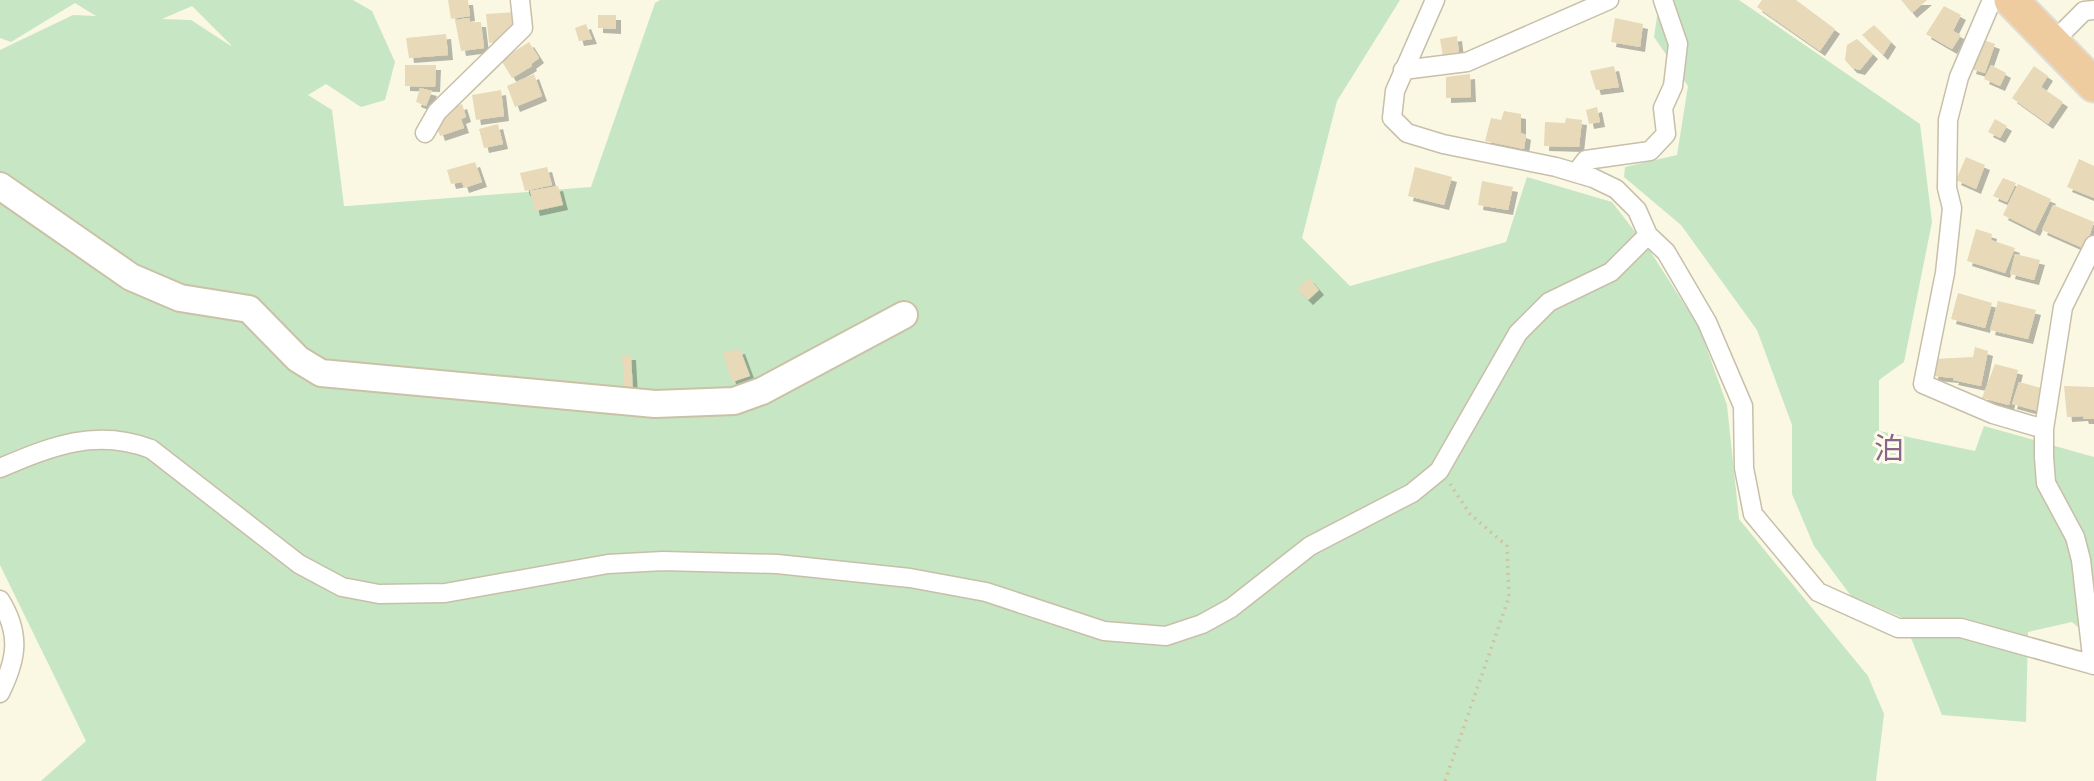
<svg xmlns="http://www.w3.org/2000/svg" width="2094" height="781" font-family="Commissioner,'Noto Sans JP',sans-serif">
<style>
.green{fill:#c7e6c3;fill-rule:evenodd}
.building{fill:#e8d9b8;filter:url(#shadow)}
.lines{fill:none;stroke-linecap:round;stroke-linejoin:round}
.street-casing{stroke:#c7bfa9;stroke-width:21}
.secondary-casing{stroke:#cac1a6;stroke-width:30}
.highway-casing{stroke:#e0ddd8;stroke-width:37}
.path{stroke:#d1c2a1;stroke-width:3.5;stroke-dasharray:2 5;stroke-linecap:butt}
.street{stroke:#fff;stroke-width:18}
.secondary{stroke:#fff;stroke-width:26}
.highway{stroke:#efcc9f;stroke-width:33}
.labels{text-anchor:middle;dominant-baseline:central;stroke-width:6;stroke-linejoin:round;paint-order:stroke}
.quarter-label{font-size:30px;fill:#8b648c;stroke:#fdfbe9}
</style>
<defs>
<filter id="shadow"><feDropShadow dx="5" dy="5" stdDeviation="0" flood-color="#0004"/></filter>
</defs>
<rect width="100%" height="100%" fill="#faf8e3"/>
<path class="green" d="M0 0H353L372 11 395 62 385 100 361 107 326 84 308 95 332 110 344 206H348L591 187 655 3 660 0H1400L1337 101 1302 238 1350 286 1506 242 1527 177 1612 202 1650 251 1699 327 1727 405 1739 519 1868 676 1884 714 1876 781H41L86 741 0 565V50L73 15 96 16 75 3 11 42 0 38ZM192 6 231 45V46L191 20 162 19Z
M1673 0H1739L1920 124 1932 222 1904 362 1879 380V431L1975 451 1984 426 2094 457V641L2072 622 2028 632 2026 722 1942 715 1903 618 1851 596 1814 546 1792 494V425L1757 330 1681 225 1624 177 1625 167 1677 155 1688 86 1654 37 1658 10Z"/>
<path class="building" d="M448 0H468L470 16 451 19Z
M1762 0H1796L1835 29 1820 51 1757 7Z
M1901 0H1927L1912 13Z
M1944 6 1961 15 1953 31 1961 35 1952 49 1926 34Z
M517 12 519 28 505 30 506 41 489 43 486 14Z
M598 15H616V29L598 28Z
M469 18 470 22H481L484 48 461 51 455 20Z
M1615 18 1643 24 1640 47 1611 42Z
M586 24 592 39 579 41 575 28Z
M1874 25 1891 42 1883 55 1862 35Z
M446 34 448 55 409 58 406 38Z
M1457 36 1459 53 1443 56 1440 39Z
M1857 39 1873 54 1860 70 1852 68 1845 60 1847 45Z
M1981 39 1995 44 1985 73 1971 69Z
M529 42 539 58 531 64 532 66 512 78 501 60Z
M405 65H436L435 87 405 86Z
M1991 65 2006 73 2000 86 1984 79Z
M1614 66 1619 87 1596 90 1590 71Z
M2034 66 2048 76 2041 87 2063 102 2048 124 2012 98Z
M534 74 542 96 515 107 507 86Z
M1470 74 1471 97 1446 98V77Z
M420 88 432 91 426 106 416 102Z
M501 90 504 116 476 120 472 95Z
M462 104 466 117 461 119 464 128 440 136 436 124 446 110Z
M1597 107 1600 122 1589 124 1586 110Z
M1504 111 1521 114V133L1526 135 1524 149 1485 141 1491 118 1501 120Z
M1566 118 1582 120 1579 147 1544 146 1545 122 1565 123Z
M1995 119 2007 126 2000 138 1988 132Z
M498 124 503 144 484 148 479 129Z
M1966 157 1985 165 1976 189 1956 180Z
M2079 159 2094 166V198L2067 187Z
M475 162 482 182 464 188 462 182 451 184 447 170Z
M547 167 552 185 525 191 520 173Z
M1415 167 1452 177 1444 205 1408 196Z
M2003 178 2016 183 2007 202 1993 196Z
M1482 181 1513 187 1508 210 1478 205Z
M2018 184 2051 199 2035 231 2003 215Z
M558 186 563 205 535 211 530 191Z
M2053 205 2094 222 2085 249 2042 230Z
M1976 229 1992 234 1991 240 2015 248 2005 273 1967 261Z
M2015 254 2040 260 2034 280 2010 274Z
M1309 278 1319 290 1308 300 1297 289Z
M1958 293 1992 303 1985 328 1951 319Z
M1998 301 2036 310 2028 339 1990 330Z
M1975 347 1988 351 1981 386 1953 380 1954 378 1933 376 1934 359 1973 357Z
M740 349 750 376 732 382 723 352Z
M622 355H631L633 391H624Z
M1995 364 2018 370 2009 405 1982 398Z
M2019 382 2045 389 2038 411 2012 404Z
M2064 386 2094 387V419H2084L2083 416 2067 417Z"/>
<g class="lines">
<g class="street-casing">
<path id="street" d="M1435 0 1395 91 1392 118 1407 133 1443 144 1556 167 1593 178 1616 189 1637 210 1648 235 1666 252 1707 322 1743 406 1744 468 1753 514 1818 592 1898 628H1961L2094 665
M1992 0 1959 77 1948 120 1947 188 1952 208 1945 273 1923 384 1993 414 2044 429
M2051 44 2084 11 2094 10
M1403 70 1467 62 1609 0
M425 133 437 112 523 28 520 0
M1576 173 1586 160 1650 151 1666 134 1663 108 1673 86 1678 44 1663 0
M0 468C52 446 96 428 151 449L299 564 342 587 379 594 445 593 608 564 663 561 777 564 910 578 986 592 1104 631 1166 636 1202 624 1231 608 1310 546 1412 493 1439 471 1518 333 1549 302 1611 272 1648 235
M0 600C21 634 17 659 0 693
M2093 665 2081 560 2075 537 2046 483 2044 457V429L2063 307 2094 245"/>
</g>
<g class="secondary-casing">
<path id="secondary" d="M0 186 131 277 180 298 249 309 298 359 321 373 655 404 734 401 762 391 904 315"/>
</g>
<g class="highway-casing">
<path id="highway" d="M2011 0 2094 85"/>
</g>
<path class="path" d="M1445 781 1509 597 1507 546 1470 514 1450 484"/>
<use href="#street" class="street"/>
<use href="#secondary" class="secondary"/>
<use href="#highway" class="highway"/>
</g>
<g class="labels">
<g class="quarter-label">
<text x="1889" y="446">泊</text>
</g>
</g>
</svg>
